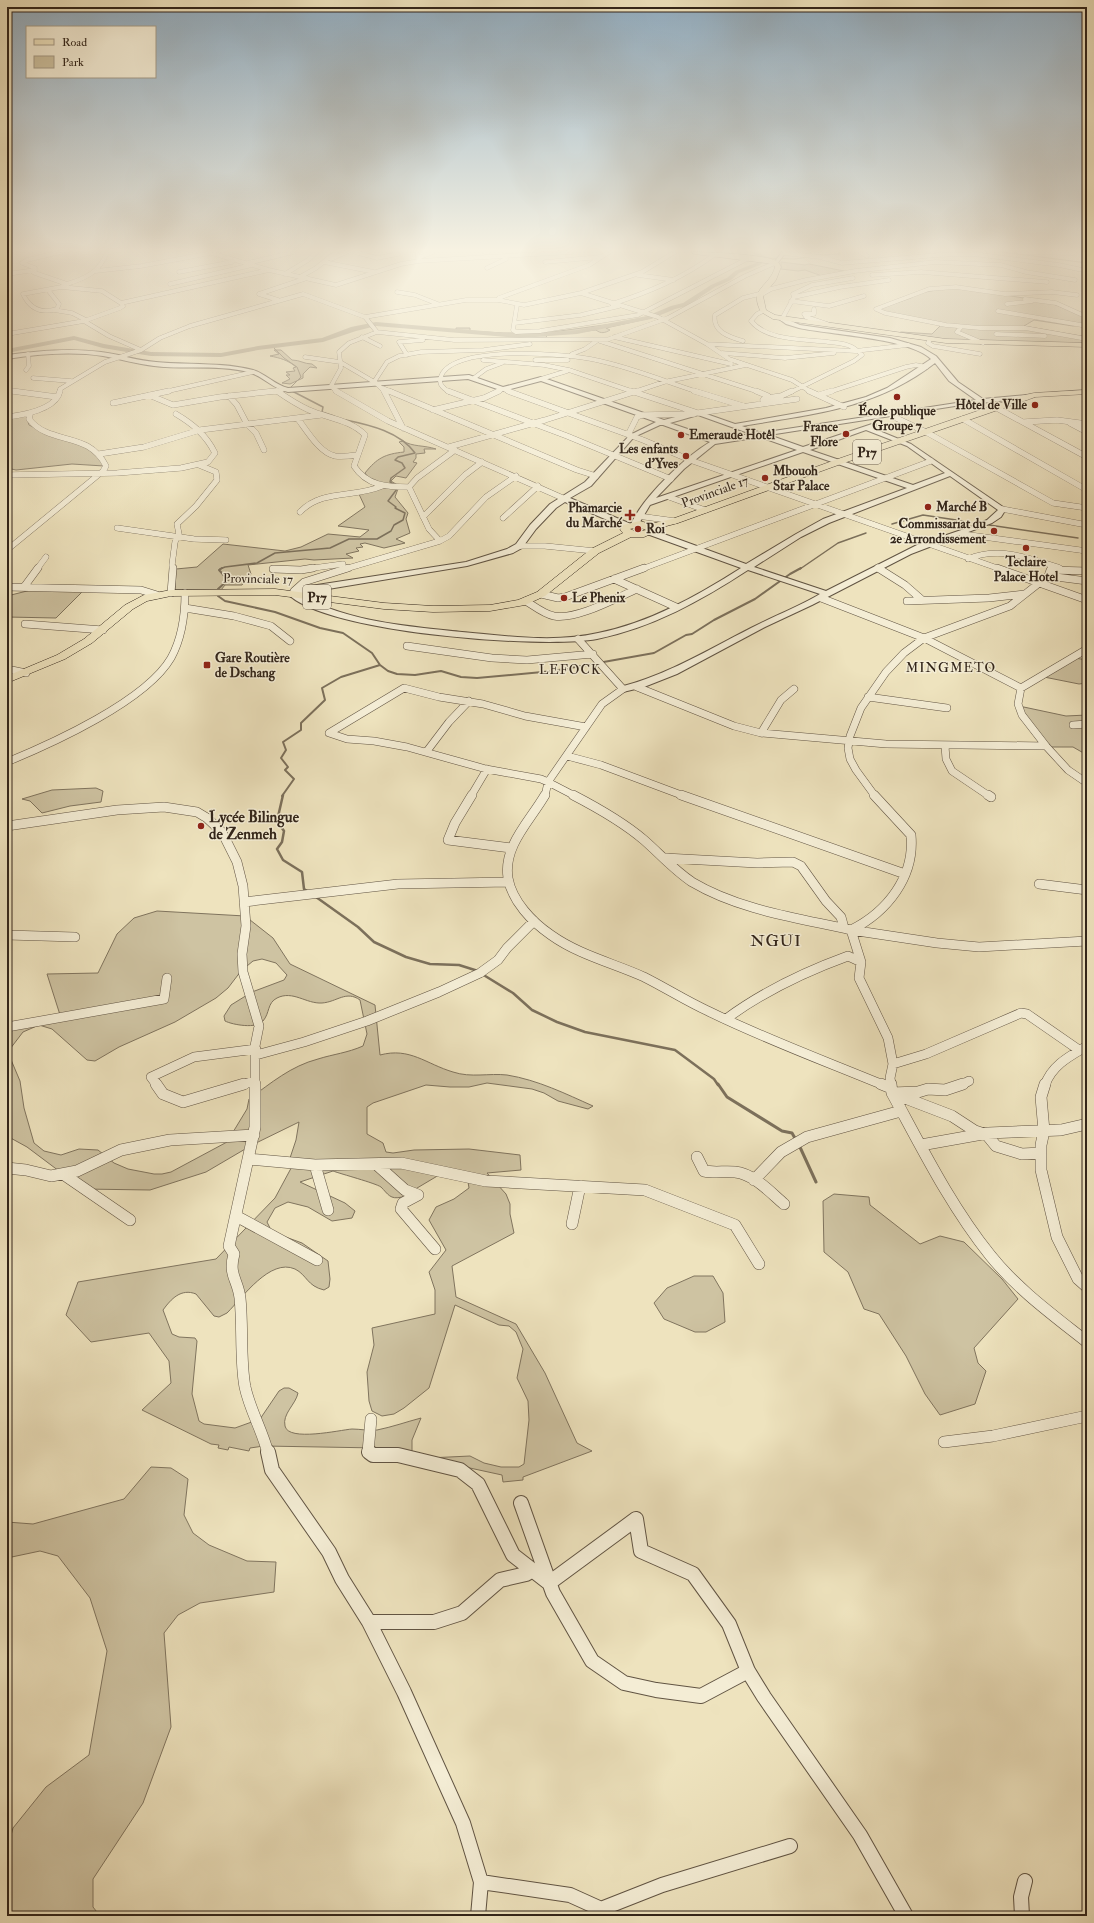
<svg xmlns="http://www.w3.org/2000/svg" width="1094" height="1923" font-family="'IM FELL Double Pica',serif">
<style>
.green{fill:#cec3a2;stroke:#80745e;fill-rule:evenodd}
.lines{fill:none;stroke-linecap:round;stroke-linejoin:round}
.stream-far4{stroke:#7c705b;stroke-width:1}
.stream-far3{stroke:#7c705b;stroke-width:1.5}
.stream-far2{stroke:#7c705b;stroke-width:2}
.stream-far1{stroke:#7c705b;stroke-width:2.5}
.stream{stroke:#7c705b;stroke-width:3}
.river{fill:#aea286;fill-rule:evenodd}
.minor-far5-casing{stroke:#615443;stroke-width:4.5}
.minor-far4-casing{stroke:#615443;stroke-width:6}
.minor-far3-casing{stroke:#615443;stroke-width:8}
.minor-far2-casing{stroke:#615443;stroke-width:10}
.minor-far1-casing{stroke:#615443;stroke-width:12}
.minor-casing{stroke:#615443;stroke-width:16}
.tertiary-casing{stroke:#615443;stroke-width:2}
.primary-casing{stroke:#32251a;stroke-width:1}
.minor-far5{stroke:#f4edd5;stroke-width:4}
.minor-far4{stroke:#f4edd5;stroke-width:5.5}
.minor-far3{stroke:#f4edd5;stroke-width:7}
.minor-far2{stroke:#f4edd5;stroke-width:9}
.minor-far1{stroke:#f4edd5;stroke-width:11}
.minor{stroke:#f4edd5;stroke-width:14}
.tertiary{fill:#f4edd5;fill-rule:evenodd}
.primary{fill:#eee3be;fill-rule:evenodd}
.poi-dot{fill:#8f2418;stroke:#f4edd5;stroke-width:1.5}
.labels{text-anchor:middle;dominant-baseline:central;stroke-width:3;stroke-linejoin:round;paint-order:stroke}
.far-poi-label{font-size:13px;font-weight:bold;fill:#32251a;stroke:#f4edd5;text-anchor:start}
.far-street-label{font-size:13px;fill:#32251a;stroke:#f4edd5}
.far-neighbourhood-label{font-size:13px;letter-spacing:1px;fill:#32251a;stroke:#f4edd5}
.shield{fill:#f4edd5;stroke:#6c6152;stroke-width:1}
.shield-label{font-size:14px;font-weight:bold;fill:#32251a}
.poi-label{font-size:15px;font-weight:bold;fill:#32251a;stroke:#f4edd5;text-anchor:start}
.neighbourhood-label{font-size:16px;letter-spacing:1px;fill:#32251a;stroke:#f4edd5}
</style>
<rect width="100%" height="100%" fill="#eee3be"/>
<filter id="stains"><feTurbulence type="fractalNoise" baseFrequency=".005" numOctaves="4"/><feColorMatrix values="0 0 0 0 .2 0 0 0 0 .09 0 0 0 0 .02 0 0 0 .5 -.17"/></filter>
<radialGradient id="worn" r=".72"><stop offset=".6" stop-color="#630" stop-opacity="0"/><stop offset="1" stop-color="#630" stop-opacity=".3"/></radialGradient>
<path class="green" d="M781 262 805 265 809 264 844 271 822 276 805 270 798 271 781 269Z
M956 287 1048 302 1087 317V324L1073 326 1034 320 1024 326 1087 337V343L947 340 896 334 901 332 932 334 942 324 887 313 878 309 911 298 919 293Z
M652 316 655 317 606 328 610 330C605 333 601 334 596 330L547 335 546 338 456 331V328H470V331L503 333H545L634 321Z
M274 350H281L292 360C300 360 304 364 312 364L317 368 310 367 303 374V378L290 384 282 383 290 379 286 375H290L286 372 295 371 293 368 296 367C288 360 280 358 270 356L279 354Z
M26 416 29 425C46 434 87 443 97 455 100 459 102 463 104 466L72 464 16 470 7 468V418Z
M403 441C413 447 424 445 436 449H424L425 453 416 454V458L413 462 417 463 406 478 396 476 391 481 399 486 395 497 408 513 406 519 410 533 396 539 405 543 384 548 365 543 360 544 363 547 356 548 359 551 346 554 353 558 314 560 305 559 248 565 251 574 242 585H225L221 590H175L176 569 197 567 223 544 285 551 301 547 328 534 360 537 369 530 338 526 365 507 358 492 376 488 365 473C377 458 385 454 404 452V447L399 442Z
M31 590H84L56 618 7 617V596Z
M1075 658 1087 660V683L1079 684 1044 677Z
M1019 706 1066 716 1087 715V755L1073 747H1048Z
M96 788 103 791 101 802 70 806 42 813 30 801 22 799 52 790Z
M157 911 245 916 273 938 290 964 375 1005 380 1055C410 1047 426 1064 453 1072 471 1078 489 1073 507 1075 538 1080 566 1094 593 1106L588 1109 558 1101 544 1093 532 1089 487 1083 469 1087H450L426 1085 373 1103 367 1107V1134L383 1143 386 1152 393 1153 414 1150 469 1149 520 1155 521 1170 487 1173 506 1194 510 1204V1214L514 1233 452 1266 456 1297 516 1324 545 1373 577 1443 592 1451 523 1477V1480L503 1482 502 1475 378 1448 264 1446 250 1448 249 1451 229 1447 228 1450 218 1448 219 1445 211 1444 142 1410 171 1383 169 1361 149 1333 91 1342 66 1315 78 1282 216 1259 275 1198 296 1159 290 1158 296 1140 299 1122 252 1145 206 1172 150 1190 83 1189 27 1147 7 1136V1027L61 1018 47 974 98 973 117 934 134 918ZM262 959 276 963 287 975 284 980 252 992 231 1005 224 1016 225 1021C233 1025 257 1029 263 1021 270 1013 267 1003 277 998 293 990 306 1004 322 1003 337 1002 346 990 360 1000L367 1034 363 1046C347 1053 334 1054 318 1059 291 1066 271 1083 249 1099L247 1109 227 1142 171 1172 162 1174H154L128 1169 114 1163 98 1150 79 1149 61 1155 44 1151 34 1143 24 1108 20 1081 9 1055 10 1049 23 1032 39 1025 52 1029 87 1060 95 1061 119 1047 175 1022 216 998 228 988 241 971 253 961ZM333 1171C341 1174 375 1183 381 1187 388 1194 390 1200 402 1197L439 1175 468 1182 469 1188 454 1199 436 1207 429 1220 446 1250 429 1272 435 1290V1314L372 1328 374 1345 367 1372 369 1401 372 1411 382 1416 394 1414 404 1408 429 1388 455 1305 499 1325 509 1326 516 1332 523 1349 517 1378 528 1401 529 1420 524 1464 519 1467H501L484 1463 470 1456 428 1458 412 1453V1440L421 1418C406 1422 392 1427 377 1430 369 1431 360 1429 352 1429 340 1430 288 1442 285 1426 282 1414 296 1404 298 1393L289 1388H284L279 1391 260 1419 235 1428 204 1424 199 1421 192 1394 197 1341 195 1338 179 1337 172 1334 163 1310C171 1299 181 1288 196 1294L214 1316 219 1317 227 1313C243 1297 270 1258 295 1269 307 1275 307 1286 324 1290L329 1287 330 1279 328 1261 302 1243 272 1232 267 1222 275 1208 288 1202 308 1207 332 1221 352 1218 355 1211 345 1203 300 1182Z
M834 1194 869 1197 870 1205 920 1244 940 1236 964 1242 1002 1279 1018 1299 974 1348 978 1363 986 1371 975 1404 940 1415 925 1394 906 1356 879 1314 864 1309 848 1272 824 1252 823 1201Z
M694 1276H713L723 1293 725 1322 706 1332H695L664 1319 654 1303 667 1288Z
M151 1467 171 1468 188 1479 184 1515 193 1533 209 1545 247 1561 276 1562 274 1592 200 1603 178 1615 164 1633 171 1727 143 1803 93 1879V1907L100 1916H7V1850L13 1828 46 1787 89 1755 107 1651 90 1598 58 1556 40 1551 7 1558V1522L33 1524 124 1499Z"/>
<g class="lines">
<path class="stream-far4" d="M1003 252 1087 263
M815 255 840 254 839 252
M765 258 794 259 810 257
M273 347 284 358 297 367 301 377 290 388 293 392"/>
<path class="stream-far3" d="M292 391 323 407 322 412 334 416
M346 420C370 425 400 432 415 453L398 457 395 460 402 463 405 468 391 478 390 482 395 485
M974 523 982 524
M892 524 923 515 963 521
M989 525 1078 538
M220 569 225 567 257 563 275 553 330 548 349 539H377L391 531 394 525 403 520 405 513 395 508 396 507 388 501 397 489
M800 569 838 543 866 533"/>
<path class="stream-far2" d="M218 589 228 580 219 570 222 568
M218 596 225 601 275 612 320 628 343 633 372 653 380 665 388 671 397 674 415 675 441 671 461 677 477 678 553 671 654 653 686 635 692 634 714 620 755 599 790 574 801 568
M282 796 294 779 285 770 288 767 281 758 286 750 283 742 301 730V723L325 700 322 688 341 677 380 665"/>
<path class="stream-far1" d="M283 795 277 821 284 831 282 842 277 849 283 860 302 872 304 889 309 892
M316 897 358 927 374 942 406 957 430 964 459 965 478 971
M482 974 513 993 532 1010 557 1022 585 1032 675 1050 714 1079 718 1085"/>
<path class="stream" d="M718 1084 727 1097 782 1131 792 1133 796 1140
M799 1145 816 1182"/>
<path class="river" d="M751 252H758L768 258 760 265 739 273 731 280 715 287 687 306 675 309 651 319 577 334 519 338 376 326 356 331 323 342 258 350 221 357 151 356 103 348 74 340 7 353V349L74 336 104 344 151 352 221 353 258 346 322 338 351 327 376 322 519 334 577 330 647 316 671 306 683 303 711 285 727 278 735 271 756 263 761 258Z"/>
<g class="minor-far5-casing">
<path id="minor-far5" d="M61 252 27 260 22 263 35 268 33 272 35 273 67 284 61 287 102 291 121 303 269 270
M80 252H112
M208 252 269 270 336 285 401 264 419 261
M355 252 377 258 398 254
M417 252 419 261 572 252
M484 252H488
M860 252 867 256
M1018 252 1073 253
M783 253 829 258
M418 258 433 252
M823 258 842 263 938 255 974 254 1059 265 1087 271
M331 259 347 252
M324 262 374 272
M545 262 600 257
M248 263 294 252
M487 268 506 259
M96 271 141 266 211 253
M179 272 232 262
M7 274 35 270
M285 274 308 260 317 252
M638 275 674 280
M872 275 921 272 1047 282
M300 277 316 268 336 252
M67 284C86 278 100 272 107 252
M170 284 252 265
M48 290 59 304 57 309C41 314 30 309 23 294L61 287
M397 292 415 295 438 304
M581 293 642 272 675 252
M1077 295 1052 292 1005 294 956 287 929 289 876 309 885 313 946 325 980 328H1025L1087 339
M759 296 771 289 806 280 855 271 935 262 1001 265 1026 272 1075 280
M794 297 793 294 812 285 853 278
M1025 299 1056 303 1087 317
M278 300 259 294 307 278
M501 300 499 298 589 265 609 252
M791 301 829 306 864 296
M612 304C649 292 683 278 714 255
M1007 304 1032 301
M517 305 513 330 516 332 540 331 638 315 747 259
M814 309V314H804L806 317 827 324
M54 310 72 313 86 320
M763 311 757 314 751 321C767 341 804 339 828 342 836 343 845 343 852 347 856 349 859 352 862 355L854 361 791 392
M998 311 1087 326
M782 319 794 297 840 287 889 280
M515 323 581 315 619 306
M961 327 957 332 983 343
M377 332 365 317 466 300H498L524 305 581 293 658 317 707 344 855 351 908 345
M7 334 84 321 120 308 123 306 121 303
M996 334 1045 336
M362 337 380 346
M614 337 731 364
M930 339 928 343 933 346 980 354
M600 341 759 392
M743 341C730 337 712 332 715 315L743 298 759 294
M707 344 729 359 792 380 811 392
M141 350 160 338 190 326 303 294 365 317
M722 353 785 358 834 353
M572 354 585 349 598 340
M407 355 399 342 423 340
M305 357 340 362 376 383 385 392
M483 360 544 365 569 370 634 392
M535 360H568
M26 370 29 366 28 354
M33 378 71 381
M474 378 486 369 502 363
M541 379 567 371
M374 382 387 362 399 356 421 352 484 350 530 344
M383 388 392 392
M7 390 19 392
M60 392V389L105 362 141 350 109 336 84 321
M164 392 253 372
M267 392 282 390
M337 392 331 386 341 368 339 352 349 343 377 332 454 340 609 339 668 318 745 276 775 263
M449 392C445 389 440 386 440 381 443 342 570 354 596 360 630 367 664 381 698 392
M497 392 503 389 510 392
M634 392 664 382 746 365
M829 392 906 367 916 365 926 367"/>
</g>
<g class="minor-far4-casing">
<path id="minor-far4" d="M12 391 57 397
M277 391C287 398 298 405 309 410 327 418 351 420 365 435L354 466C367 486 387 487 409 487
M336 391 388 421 565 499
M384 391 403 428
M389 391 577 470 596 476
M448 391 567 436 671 479
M508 391 643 440 690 460 1000 569
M631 391 698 413 797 399
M694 391 743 406
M756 391 768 396 763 400
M809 391 844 407
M149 395 173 405 220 397 276 391
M819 395 832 391
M229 396 237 405 247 424 256 433 264 450
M767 398 781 396 792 391
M113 403 169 391
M995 407 1087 457
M433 410 484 398 499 391
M7 417C23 415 56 410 60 391
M894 417 926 432 1053 503 1087 508
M298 419C307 431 320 453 335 456 342 457 350 456 357 455
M963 419 1087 490
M1024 422 1057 420 1087 424
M1070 423 1087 432
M628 435 637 417 643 415 694 414
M449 447 545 420 637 391
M99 454 144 447 200 430 321 415
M7 475 117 473 181 468 208 462 215 453C206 435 193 424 176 414
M669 497 705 510
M1002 509 1087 525
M300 512C322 489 355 498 382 486
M638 516 675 521
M423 517 465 475 482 462
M503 518 538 486
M117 528 194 539 226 540
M962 534 1087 551
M440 541 449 536 486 497 516 476
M519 546H545L595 551
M7 550 103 471 106 466C88 430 50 446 29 419L30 415
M968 559C999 546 1030 558 1060 568
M877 568 879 569
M37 569 46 557
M173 569 172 565 175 542 179 534 177 524 196 506 217 480 216 472 199 465
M273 569H283
M306 569 343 564
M345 569 440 541 429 529 409 487 417 478 455 450
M642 569 931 461"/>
</g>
<g class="minor-far3-casing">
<path id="minor-far3" d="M878 568 905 585 921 599
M997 568 1087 600
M273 569 301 570 313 568
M1048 576 1087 581
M614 579 676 607
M7 587 141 590 157 595
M24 587 38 568
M294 591 304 582 348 568
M171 593 173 568
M541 594 558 598 565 597 644 568
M821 598 924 638 1021 688
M526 601C534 606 544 614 554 616 577 620 616 598 637 589
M907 601 989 598 1024 594
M185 608 234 616 271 626 290 641
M25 624 103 630
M407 646 492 658 527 660 593 654
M1087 649 1021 688 1018 704 1022 715 1046 746 1068 770 1087 783
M7 669 26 673
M637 687 734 726 761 733 886 744 1046 746
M868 697 947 708
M1073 725 1087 724
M761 733 781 700 794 689
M945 746 946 759 952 771 989 796
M427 751 449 722 469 701
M567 756 601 765 684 796
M7 762C53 743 146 701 171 658 182 638 185 616 185 593
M471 796 487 769
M545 796 548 782 541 779 486 769 407 747 374 741 347 739 329 733 404 688 439 697 483 704 525 716 586 727
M575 796 548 782 602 704 623 689 578 639
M875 796 856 770 850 759 848 748 850 736 861 708 886 672 904 653 924 638 1010 606 1048 576 1050 570 1087 571"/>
</g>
<g class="minor-far2-casing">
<path id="minor-far2" d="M472 795 455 823 448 840 511 848
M545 795C530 821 503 846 508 878 512 901 532 922 551 935 579 955 613 963 644 977 666 988 686 1001 708 1011 765 1039 825 1061 883 1085
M573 795C598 808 623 822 644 840 660 854 674 870 692 882 739 910 798 918 851 930L861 962 859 978 888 1038 893 1064 890 1078 891 1085
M681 795 905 874
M988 795 991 797
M7 826 117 810 164 807 197 812 207 818 222 832 237 862 243 886 246 926 242 954 243 972 259 1026 255 1046V1085
M665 858 757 863 793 862 801 866 826 901 841 917 844 928
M1039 884 1087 890
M244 902 398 884 509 882
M851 930C887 912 915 877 911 835L874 795
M851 930 937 943 979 947 1087 941
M7 935 75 937
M726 1019C764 991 804 972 848 956L861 962
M7 1027 164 999 167 978
M256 1055 304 1042 367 1021 439 992 480 973 498 960 507 948 534 921
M893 1064 926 1054 1021 1013 1027 1014 1079 1050
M157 1085 151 1077 194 1057 256 1049
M241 1085 254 1081
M961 1085 969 1081
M1045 1085C1052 1065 1070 1056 1087 1046"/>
</g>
<g class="minor-far1-casing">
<path id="minor-far1" d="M156 1084 163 1094 183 1102 244 1084
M255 1084V1127L229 1246 234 1254C228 1275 238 1280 240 1298 243 1326 240 1361 245 1387 250 1410 262 1430 268 1453
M881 1084 891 1088 892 1093
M891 1084 892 1093C922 1148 950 1205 990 1255 1017 1289 1053 1315 1087 1342
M963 1084 945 1090 928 1089 918 1092 892 1093 952 1116 975 1131 987 1135 996 1146 1022 1154 1041 1153
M1045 1084 1041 1097 1044 1131 1041 1145V1170L1057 1237 1078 1279 1087 1287
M921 1145 988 1133 1061 1130 1087 1124
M697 1157 704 1171C714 1173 725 1171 735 1172 754 1174 770 1192 784 1204
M249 1159 315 1165 401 1163 486 1181 645 1190 735 1225 759 1264
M376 1164 405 1190 418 1195 403 1203 401 1209 435 1249
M315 1165 328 1210
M7 1168 26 1170 51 1176 77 1171 121 1150 170 1140 254 1135
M63 1174 130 1220
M754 1180 781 1152 807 1137 901 1111
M236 1216 317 1260
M572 1224 580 1186
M944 1442 993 1436 1087 1416
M370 1453 368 1452 371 1419"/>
</g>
<g class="minor-casing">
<path id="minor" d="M268 1452 272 1470 329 1552 342 1579 369 1622 404 1692 463 1823 481 1882 478 1916
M369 1452 373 1455H398L460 1470 478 1484 513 1555 549 1583 636 1519 641 1551 693 1574 729 1624 748 1671 764 1697 860 1835 906 1916
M521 1503 553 1593 592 1661 624 1683 656 1690 701 1696 748 1671
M369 1622H434L462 1613 500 1580 526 1574 533 1570
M481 1882 570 1895 601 1909 662 1885 790 1846
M1022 1916 1021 1897 1025 1881"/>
</g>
<g class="tertiary-casing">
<path id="tertiary" d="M782 252H786L777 264H773Z
M782 317 800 325 890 338 921 347 936 356 958 382 983 399 1036 394 1037 395 1034 397 955 406 769 435 803 447 872 424H876V426L872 428 911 444 1006 509 1001 517 992 523 911 554 812 605 765 627 677 674 644 687 623 692 618 689 620 687C667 675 708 650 751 628 774 616 798 607 820 594L748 570C702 600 652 628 597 639 543 649 323 633 287 593L304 587 466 562 507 549 516 544 530 525 550 504 585 482 630 435 656 422 541 381 503 391 468 379 288 392C272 388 265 378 251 373 220 364 186 370 154 366 137 364 120 359 103 356 71 351 39 354 7 359V355C40 351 68 348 101 352 120 354 137 361 156 362 188 365 221 362 253 370 266 374 275 385 288 388L469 375 503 387 541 377 664 420 698 411 735 424 826 408 866 397 887 388 931 359C909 338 832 335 799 328L786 324 779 319ZM935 363 949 381 976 400 761 433 742 426C813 414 876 409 935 363ZM698 415 751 434 717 439 670 423ZM660 425H663L710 442C685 457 643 497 631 524L570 498 591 486 634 437ZM866 430 907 446 945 473 913 485 810 450ZM760 437 797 450 656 498 684 469 715 444ZM803 452 907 488 823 519 796 534 746 564 653 530H647V534L741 568C697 596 649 623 598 633 554 643 507 636 462 632 406 626 348 622 298 594L467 566 513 553 522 548 536 529 556 508 565 502 626 528 637 527 650 505ZM950 476 998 510 987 520 976 525 917 545 826 591 754 567 801 537 829 523Z"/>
</g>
<g class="primary-casing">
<path id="primary" d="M691 252C706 252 767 254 778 262 779 263 780 265 781 267L776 280 763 296 766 310 775 315 946 339 1087 343V347L946 343 773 319 761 312C748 288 770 287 775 267L773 264 694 254Z
M1087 390V394L1035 397 1027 400 841 464 678 523 655 529V532L644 537H631L599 553 545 596 525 605 490 611 433 612 384 609 275 595 171 596 147 601 133 609 92 643 65 659 7 683V676L57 655 84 639 125 605 144 595 171 590 275 589 384 603 433 606 490 605 518 600 537 592 591 549 623 533 620 530 623 525 640 521 650 524 672 519 835 460 1021 396 1034 393ZM639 527 646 530 637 532 630 529Z"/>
</g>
<use href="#minor-far5" class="minor-far5"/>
<use href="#minor-far4" class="minor-far4"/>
<use href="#minor-far3" class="minor-far3"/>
<use href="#minor-far2" class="minor-far2"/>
<use href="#minor-far1" class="minor-far1"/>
<use href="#minor" class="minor"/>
<use href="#tertiary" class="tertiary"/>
<use href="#primary" class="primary"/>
</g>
<linearGradient id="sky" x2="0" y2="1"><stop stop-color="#91adc1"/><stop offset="0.48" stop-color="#f7f2e2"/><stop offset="1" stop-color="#f7f2e2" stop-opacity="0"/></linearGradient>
<rect width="1094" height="521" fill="url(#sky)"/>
<g class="poi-dot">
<circle cx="897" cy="397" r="4"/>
<circle cx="1035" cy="405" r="4"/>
<circle cx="846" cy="434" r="4"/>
<circle cx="681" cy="435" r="4"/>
<circle cx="686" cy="456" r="4"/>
<circle cx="765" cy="478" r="4"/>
<circle cx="928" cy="507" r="4"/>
<path d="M628 509h4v4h4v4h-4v4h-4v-4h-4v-4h4z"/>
<circle cx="638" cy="529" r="4"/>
<circle cx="994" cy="531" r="4"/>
<circle cx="1026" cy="548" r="4"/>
<circle cx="564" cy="598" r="4"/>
<rect x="203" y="661" width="8" height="8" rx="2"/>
<circle cx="201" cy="826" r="4"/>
</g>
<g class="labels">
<g class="far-poi-label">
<text x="1027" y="405" text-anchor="end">Hôtel de Ville</text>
<text x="897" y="411" text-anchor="middle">École publique<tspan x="897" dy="15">Groupe 7</tspan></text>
<text x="838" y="427" text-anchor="end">France<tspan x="838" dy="15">Flore</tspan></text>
<text x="689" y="435">Emeraude Hotêl</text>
<text x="678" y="449" text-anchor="end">Les enfants<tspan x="678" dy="15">d'Yves</tspan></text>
<text x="773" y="471">Mbouoh<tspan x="773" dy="15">Star Palace</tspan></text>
<text x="936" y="507">Marché B</text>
<text x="622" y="508" text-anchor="end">Phamarcie<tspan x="622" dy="15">du Marché</tspan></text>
<text x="986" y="524" text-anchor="end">Commissariat du<tspan x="986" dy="15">2e Arrondissement</tspan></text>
<text x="646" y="529">Roi</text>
<text x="1026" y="562" text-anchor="middle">Teclaire<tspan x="1026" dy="15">Palace Hotel</tspan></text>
<text x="572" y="598">Le Phenix</text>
<text x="215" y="658">Gare Routière<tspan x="215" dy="15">de Dschang</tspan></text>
</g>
<g class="far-street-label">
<text transform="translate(715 492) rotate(-20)">Provinciale 17</text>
<text transform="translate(258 579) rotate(1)">Provinciale 17</text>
</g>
<g class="far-neighbourhood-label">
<text x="951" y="668">MINGMETO</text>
<text x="570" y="670">LEFOCK</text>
</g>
<g class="shield">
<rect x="853" y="440" width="28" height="24" rx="3"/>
<rect x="303" y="585" width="28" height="24" rx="3"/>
</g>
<g class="shield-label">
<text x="867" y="452">P17</text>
<text x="317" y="597">P17</text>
</g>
<g class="poi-label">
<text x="209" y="817">Lycée Bilingue<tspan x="209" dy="17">de Zenmeh</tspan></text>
</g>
<g class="neighbourhood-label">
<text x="776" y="941">NGUI</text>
</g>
</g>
<rect width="1094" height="1923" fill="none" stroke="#eee3be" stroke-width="24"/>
<rect x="8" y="8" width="1078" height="1907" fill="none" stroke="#32251a" stroke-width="2"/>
<rect x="12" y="12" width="1070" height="1899" fill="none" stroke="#32251a"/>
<rect x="26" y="26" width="130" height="52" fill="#f4edd5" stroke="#a69d8a"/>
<rect x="34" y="39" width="20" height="6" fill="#eee3be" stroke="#a69d8a"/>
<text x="62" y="46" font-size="12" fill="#32251a">Road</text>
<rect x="34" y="56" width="20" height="12" fill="#cec3a2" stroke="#a69d8a"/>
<text x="62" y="66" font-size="12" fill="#32251a">Park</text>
<rect width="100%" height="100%" filter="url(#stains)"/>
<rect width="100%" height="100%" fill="url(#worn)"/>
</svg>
